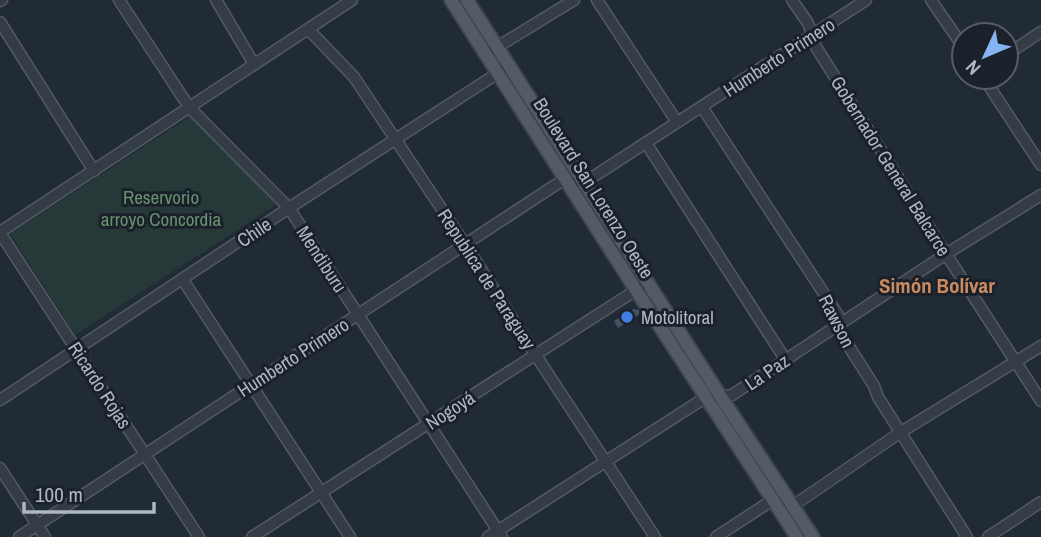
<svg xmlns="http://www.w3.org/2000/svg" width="1041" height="537" font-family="'Archivo Narrow',sans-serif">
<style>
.green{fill:#263938}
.building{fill:#47525f}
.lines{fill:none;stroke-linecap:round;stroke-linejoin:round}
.minor-casing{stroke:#525a64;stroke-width:13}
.major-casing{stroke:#3e4550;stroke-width:16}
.minor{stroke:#343c46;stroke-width:10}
.major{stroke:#525b66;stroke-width:12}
.shop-dot{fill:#3f7fe0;stroke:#1a212a;stroke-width:2.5}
.labels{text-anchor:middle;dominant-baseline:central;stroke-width:6;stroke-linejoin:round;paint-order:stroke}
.street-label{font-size:19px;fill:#afb7c3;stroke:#1a212a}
.park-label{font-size:19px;fill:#689170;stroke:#1a212a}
.poi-label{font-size:19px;fill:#afb7c3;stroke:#1a212a;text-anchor:start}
.neighbourhood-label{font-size:21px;font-weight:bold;fill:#cb8b61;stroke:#1a212a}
</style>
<rect width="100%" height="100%" fill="#212b35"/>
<path class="green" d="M191 116 276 205 75 335 10 234Z"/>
<path class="building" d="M633 309 639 310 641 313 618 328 614 321Z"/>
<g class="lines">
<g class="minor-casing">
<path id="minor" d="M119 0 189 107 289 208 502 537
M216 0 254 64
M597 0 677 122
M792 0 808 23 816 47 946 254 1041 401
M931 0 964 48
M0 1 2 0
M0 22 94 171
M308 29 354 77 465 244 535 354 655 537
M494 49 574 0
M1006 55 1041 32
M983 77 1041 165
M702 107 838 315 841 334 874 386 878 397 967 537
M646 143 785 359
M0 232 352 0
M0 233 199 537
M183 280 350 537
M0 400 289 208 509 66
M0 468 45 537
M19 537 560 182H584L596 175 866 0
M252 537 647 283
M488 537 700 401 732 395 946 254 1041 195
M716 537 768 503H797L901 432 1041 346
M988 537 1041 502"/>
</g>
<g class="major-casing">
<path id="major" d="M451 0 636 290 797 537
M467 0 721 397 813 537"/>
</g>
<use href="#minor" class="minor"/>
<use href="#major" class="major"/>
</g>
<circle class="shop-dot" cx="627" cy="317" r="7"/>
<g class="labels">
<g class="street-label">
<text transform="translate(779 57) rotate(-33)">Humberto Primero</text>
<text transform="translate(891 166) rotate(58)">Gobernador General Balcarce</text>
<text transform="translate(594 188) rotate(58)">Boulevard San Lorenzo Oeste</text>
<text transform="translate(254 232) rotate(-34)">Chile</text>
<text transform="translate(322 259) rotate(57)">Mendiburu</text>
<text transform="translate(487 279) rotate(57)">Republica de Paraguay</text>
<text transform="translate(837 321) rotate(63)">Rawson</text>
<text transform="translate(293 357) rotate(-33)">Humberto Primero</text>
<text transform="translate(767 372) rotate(-34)">La Paz</text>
<text transform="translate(100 385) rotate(57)">Ricardo Rojas</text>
<text transform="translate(450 410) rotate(-33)">Nogoyá</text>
</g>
<g class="park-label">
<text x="161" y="197">Reservorio<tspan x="161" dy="22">arroyo Concordia</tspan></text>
</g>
<g class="poi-label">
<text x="641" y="317">Motolitoral</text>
</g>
<g class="neighbourhood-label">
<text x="937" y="285">Simón Bolívar</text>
</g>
</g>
<g transform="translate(985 56) rotate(226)"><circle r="33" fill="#1a212a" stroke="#565d67" stroke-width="2"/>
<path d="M0-5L12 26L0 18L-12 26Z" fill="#86b4f0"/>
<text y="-10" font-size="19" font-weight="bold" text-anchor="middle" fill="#afb7c3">N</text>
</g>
<path d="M24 502v10h130v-10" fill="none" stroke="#afb7c3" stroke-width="3.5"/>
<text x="35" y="502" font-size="21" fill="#afb7c3" stroke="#1a212a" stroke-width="5" paint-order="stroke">100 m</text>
</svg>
